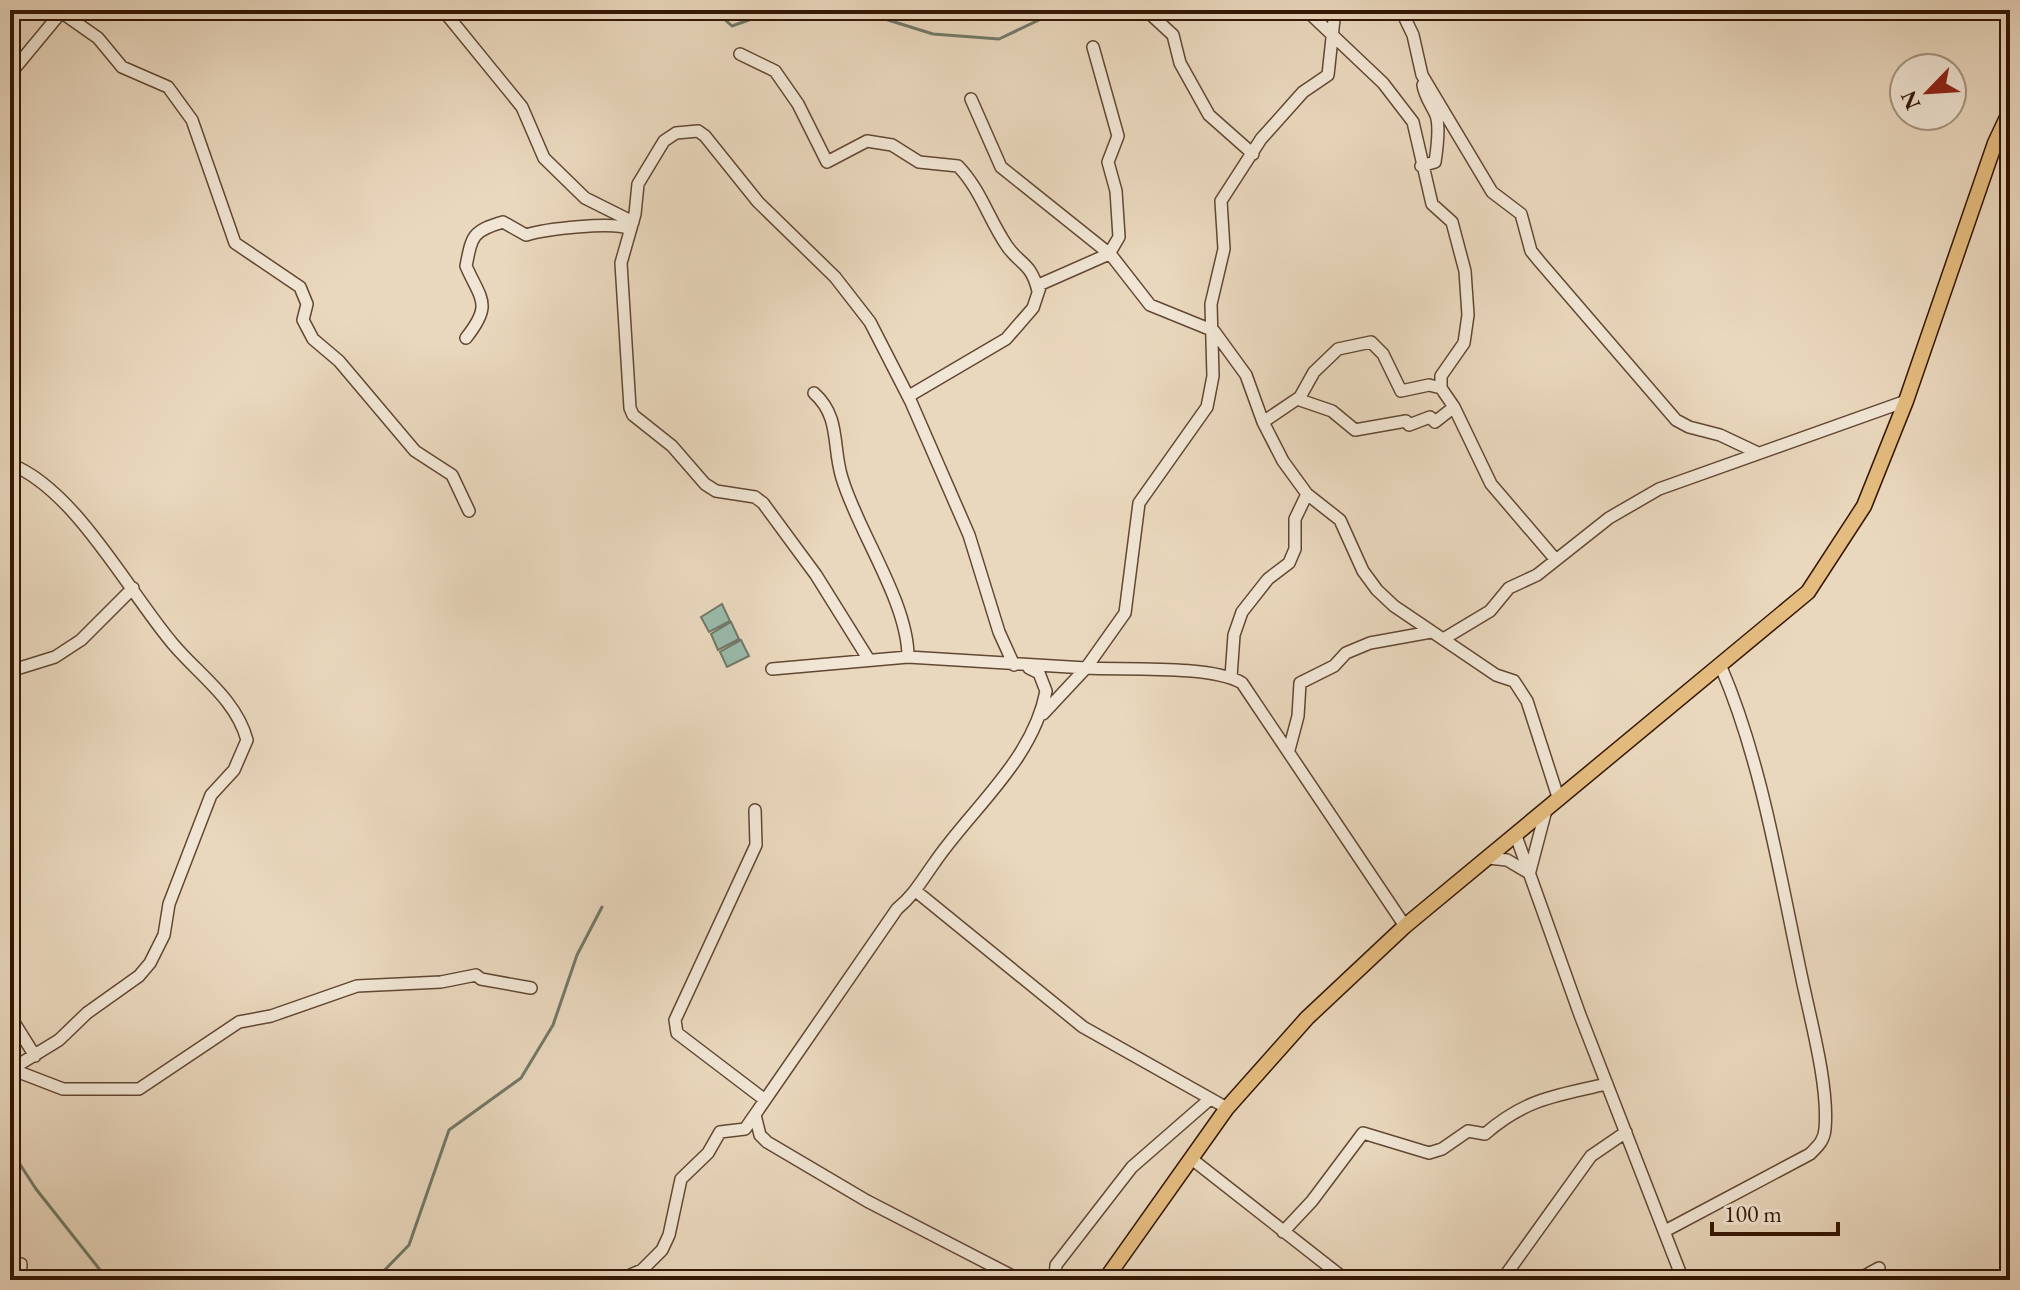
<svg xmlns="http://www.w3.org/2000/svg" width="2020" height="1290" font-family="'EB Garamond',serif">
<style>
.water{fill:#99bbab;stroke:#717968;stroke-width:2}
.lines{fill:none;stroke-linecap:round;stroke-linejoin:round}
.stream{stroke:#717968;stroke-width:3}
.minor-casing{stroke:#624732;stroke-width:14}
.major-casing{stroke:#341704;stroke-width:17}
.minor{stroke:#f1e6d5;stroke-width:11}
.major{stroke:#e5bc7f;stroke-width:14}
</style>
<rect width="100%" height="100%" fill="#ead8be"/>
<filter id="stains"><feTurbulence type="fractalNoise" baseFrequency=".0025" numOctaves="4"/><feColorMatrix values="0 0 0 0 .2 0 0 0 0 .09 0 0 0 0 .02 0 0 0 .5 -.17"/></filter>
<radialGradient id="worn" r=".72"><stop offset=".6" stop-color="#630" stop-opacity="0"/><stop offset="1" stop-color="#630" stop-opacity=".3"/></radialGradient>
<path class="water" d="M722 604 730 621 709 632 701 617Z
M731 622 739 639 718 650 711 634Z
M741 640 749 656 727 667 720 652Z"/>
<g class="lines">
<path class="stream" d="M714 10 732 26 777 10
M856 10 933 34 999 39 1060 10
M10 1149 36 1189 108 1280
M375 1280 409 1245 449 1130 521 1078 553 1025 577 955 602 907"/>
<g class="minor-casing">
<path id="minor" d="M443 10 522 107 544 158 585 198 633 222
M1306 10 1383 83 1413 122 1432 204 1452 222 1465 271 1468 315 1464 343 1441 376V388L1454 407 1491 484 1556 560
M1401 10 1413 35 1422 75 1492 192 1521 214 1531 251 1540 262 1676 420 1689 427 1720 435 1756 452
M61 12 98 38 122 67 168 87 192 120 235 243 300 287 307 304 303 320 313 339 339 361 415 451 452 475 469 511
M1148 12 1173 35 1180 63 1209 115 1253 154
M1093 47 1118 136 1108 162 1116 191 1119 237 1109 254
M740 54 775 71 798 104 827 162 867 141 892 145 919 162 958 166C981 190 989 220 1007 246 1020 265 1031 262 1038 291
M10 74 63 10
M971 99 1001 167 1111 255 1150 305 1214 331 1246 375 1263 422 1283 461 1307 494 1340 520 1363 571 1377 590 1394 606 1496 675 1514 681 1527 701 1559 800
M1421 166 1435 162C1437 149 1440 127 1436 115 1431 104 1425 97 1423 85
M466 338C493 304 481 300 466 266 472 236 472 231 503 222L526 235C545 229 614 221 630 229
M814 393C841 417 832 447 842 478 858 532 908 602 908 657
M909 396 1006 339 1033 308 1041 284 1109 254
M1297 399 1332 411 1355 430 1406 421 1409 425 1430 417 1435 422 1454 407
M1263 422 1300 397 1314 372 1338 349 1371 342 1383 354 1401 391 1429 385 1441 388
M10 464C75 489 128 591 173 644 198 674 236 699 247 740L234 770 211 795 169 904 164 935 150 963 139 976 87 1013 59 1040 10 1070
M1445 638 1490 611 1509 588 1537 575 1609 518 1659 489 1906 401
M869 660 816 575 763 503 755 497 716 491 705 484 672 446 633 415 630 408 621 263 635 214 638 184 664 141 676 133 698 131 705 136 758 202 835 277 870 322 911 402 969 535 999 632 1014 665
M772 669 908 657 1086 668 1125 613 1139 503 1207 407 1213 376 1211 304 1224 249 1221 201 1261 139 1303 92 1328 75 1335 10
M10 671 55 657 81 640 133 588
M1231 677 1234 635 1242 612 1268 579 1289 563 1295 549V519L1307 494
M1043 714 1086 668C1124 670 1212 665 1242 683L1405 926
M1289 750 1298 716 1300 683 1334 666 1346 653 1370 643 1431 632
M755 810 756 845 675 1020 677 1033 765 1100
M1516 836 1580 1015 1683 1280
M1488 858 1507 860 1529 873
M1530 871 1546 810
M917 892 1083 1027 1227 1108
M10 1016 35 1056
M11 1069 63 1089H139L239 1022 271 1016 357 986 441 982 476 975 481 979 531 988
M755 1115 760 1135 767 1142 867 1201 1020 1280
M1193 1160 1346 1280
M1665 1231 1810 1154C1818 1146 1824 1141 1825 1129 1829 1087 1811 1022 1802 979 1780 877 1762 762 1721 667
M1283 1232 1312 1201 1363 1133 1429 1153 1442 1149 1468 1131 1485 1134C1525 1099 1557 1095 1607 1084
M20 1280 21 1264
M619 1280 642 1270 662 1250 669 1235 681 1179 708 1153 720 1132 745 1129 897 909C914 895 922 880 935 862 972 808 1033 760 1046 691L1039 673 1029 668
M1055 1280 1056 1265 1132 1167 1210 1099
M1502 1280 1591 1156 1626 1132
M1857 1280 1879 1268"/>
</g>
<g class="major-casing">
<path id="major" d="M1105 1280 1227 1108 1307 1018 1405 926 1808 592 1864 506 1906 401 1995 143 2010 111"/>
</g>
<use href="#minor" class="minor"/>
<use href="#major" class="major"/>
</g>
<rect width="2020" height="1290" fill="none" stroke="#ead8be" stroke-width="40"/>
<rect x="12" y="12" width="1996" height="1266" fill="none" stroke="#341704" stroke-width="4"/>
<rect x="20" y="20" width="1980" height="1250" fill="none" stroke="#341704" stroke-width="2"/>
<g transform="translate(1928 92) rotate(245)"><circle r="38" fill="#f1e6d5" stroke="#a59381" stroke-width="2"/>
<path d="M0-6L14 30L0 20L-14 30Z" fill="#8f2418"/>
<text y="-12" font-size="22" font-weight="bold" text-anchor="middle" fill="#341704">N</text>
</g>
<path d="M1712 1222v12h126v-12" fill="none" stroke="#341704" stroke-width="4"/>
<text x="1724" y="1222" font-size="24" fill="#341704" stroke="#f1e6d5" stroke-width="6" paint-order="stroke">100 m</text>
<rect width="100%" height="100%" filter="url(#stains)"/>
<rect width="100%" height="100%" fill="url(#worn)"/>
</svg>
